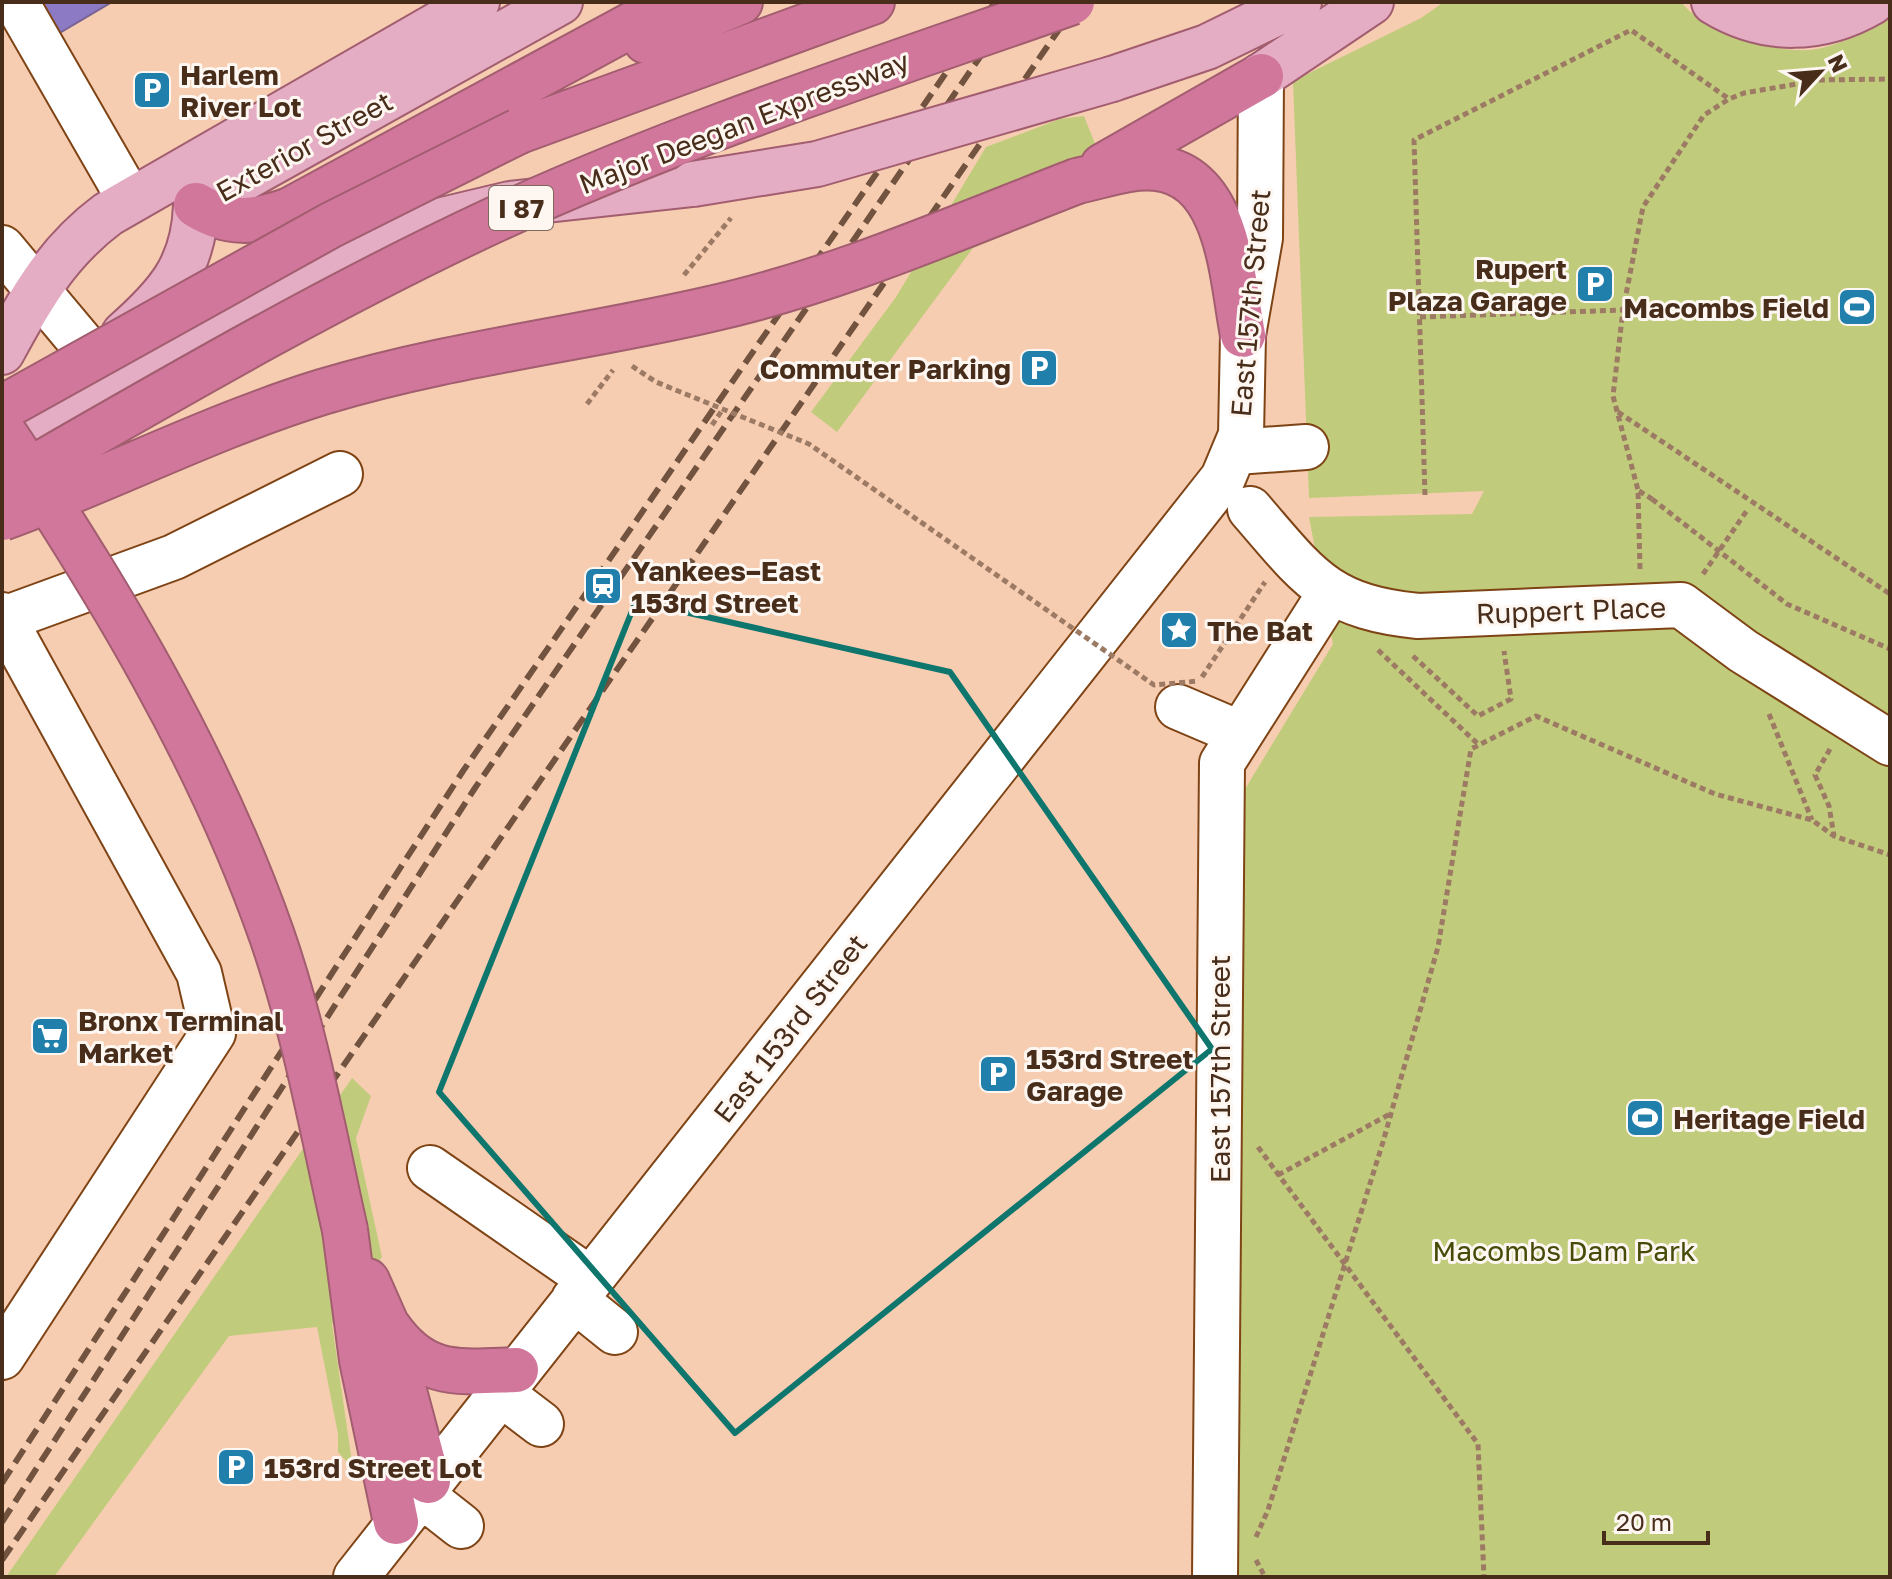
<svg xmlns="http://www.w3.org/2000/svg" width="1892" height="1579" font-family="'Golos Text',sans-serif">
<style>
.green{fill:#c1cb7c}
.water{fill:#8d7ac5;stroke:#786392;stroke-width:2}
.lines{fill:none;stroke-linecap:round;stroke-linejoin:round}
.minor-casing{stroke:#7f4415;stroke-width:48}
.major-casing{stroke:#a25d6f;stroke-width:48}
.highway-casing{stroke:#a25d6f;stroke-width:48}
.path{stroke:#9c7a64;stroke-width:5;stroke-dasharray:6 4;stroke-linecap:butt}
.minor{stroke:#fff;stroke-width:44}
.major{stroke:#e4adc4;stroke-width:44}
.highway{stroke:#d2779c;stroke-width:44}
.rail{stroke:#71533f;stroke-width:6;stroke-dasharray:16 8;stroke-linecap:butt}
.major-bridge-casing{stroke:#a25d6f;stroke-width:48;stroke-linecap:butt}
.highway-bridge-casing{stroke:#a25d6f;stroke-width:48;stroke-linecap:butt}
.path-bridge{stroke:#9c7a64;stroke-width:5;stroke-dasharray:6 4;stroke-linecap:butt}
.major-bridge{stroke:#e4adc4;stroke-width:44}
.highway-bridge{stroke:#d2779c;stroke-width:44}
.marked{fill:none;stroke:#0f766e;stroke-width:6;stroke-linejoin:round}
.labels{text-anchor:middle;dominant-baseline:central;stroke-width:6;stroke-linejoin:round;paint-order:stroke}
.shield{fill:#fdf6f1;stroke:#7e695b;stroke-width:2}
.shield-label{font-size:26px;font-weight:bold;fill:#482d1b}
.poi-label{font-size:28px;font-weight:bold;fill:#482d1b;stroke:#fdf6f1;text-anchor:start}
.street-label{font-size:28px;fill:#482d1b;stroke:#fdf6f1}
.park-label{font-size:28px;fill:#464c08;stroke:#fdf6f1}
</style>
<rect width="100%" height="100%" fill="#f7cdb2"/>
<path class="green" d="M1444 2H1681C1706 33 1770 52 1810 50 1828 49 1877 30 1890 18V1577H1237L1242 794 1333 644 1309 517 1472 514 1484 491 1309 498 1293 81 1421 18Z
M1084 116 1114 191 973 248 837 432 811 412 896 297 986 147 1060 119Z
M352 1078 371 1096 356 1138 382 1257 332 1324 353 1469 338 1452V1434L317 1327 229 1336 54 1577H6Z"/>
<path class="water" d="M38 2H112L56 35Z"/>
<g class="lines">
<g class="minor-casing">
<path id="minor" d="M16 2 130 200
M2 248 95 359
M1236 452 1306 447
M1250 509C1308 576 1326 607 1418 616L1681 605 1743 651 1890 743
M2 615 199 973 213 1033 2 1357
M4 619 174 557 340 474
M1178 707 1239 733
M430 1168 590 1279
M574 1299 615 1332
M499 1392 541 1424
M419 1493 461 1526
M356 1577 1223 478 1241 435 1243 335 1260 238 1261 76
M1215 1577 1222 763 1330 593"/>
</g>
<g class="major-casing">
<path id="major" d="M1714 2C1765 33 1821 32 1872 2
M1261 76 1371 2
M1112 79 1207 47 1299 2
M196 205 560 2
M124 334C168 295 194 266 196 205
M2 352C31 298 58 251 108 214L477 2
M2 445 323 266 405 229 510 204 693 184"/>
</g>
<g class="highway-casing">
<path id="highway" d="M646 41 740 2
M519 131 872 2
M1103 166 1261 76
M1077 181C1102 176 1130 165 1156 168 1230 176 1232 279 1243 335
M196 205C228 225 255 223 290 210L674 2
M345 1230 362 1360 396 1522
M367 1281 386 1324 428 1481
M388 1327C424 1379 459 1372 516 1370"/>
</g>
<path class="path" d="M684 275 731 218
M1420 317 1623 310
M1618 412 1890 594
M712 425 723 409
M1639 491 1652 499
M1425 495 1414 140 1631 30 1729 99
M1640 569 1638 490 1613 396 1623 310 1643 207 1704 115 1729 99 1744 93 1820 80 1890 79
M1703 574 1748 509
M1378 650 1479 745
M1413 656 1478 716 1511 699 1504 651
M1202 677 1265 582
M1769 714 1812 820
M1830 749 1815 775 1829 806 1834 836
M1258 1147 1478 1444 1484 1577
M1278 1175 1390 1114
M1256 1537 1268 1510 1383 1142 1438 947 1471 749 1536 716 1715 794 1812 820 1834 836 1890 855
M1256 1560 1265 1577"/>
<use href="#minor" class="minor"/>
<use href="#major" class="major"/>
<use href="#highway" class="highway"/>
<path class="rail" d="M2 1483 463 771 995 2
M2 1522 475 788 1018 2
M2 1560 1078 2"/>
<g class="major-bridge-casing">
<path id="major-bridge" d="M693 184 817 164 1112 79"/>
</g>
<g class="highway-bridge-casing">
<path id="highway-bridge" d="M2 408 331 225 519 131
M2 430C108 589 209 756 272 936 305 1031 323 1132 345 1230
M2 486C164 393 326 298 496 219 682 133 879 70 1072 2
M2 518C110 479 212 426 322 392 448 354 579 339 706 310 834 282 955 228 1077 181"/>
</g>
<path class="path-bridge" d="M632 366 656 382 809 444 1154 685 1199 681
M587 404 613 370
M1652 499 1787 604 1890 649"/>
<use href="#major-bridge" class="major-bridge"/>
<use href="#highway-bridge" class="highway-bridge"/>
</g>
<path class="marked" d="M636 601 950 672 1212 1049 735 1433 439 1092Z"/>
<defs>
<g id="parking-square" transform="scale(2)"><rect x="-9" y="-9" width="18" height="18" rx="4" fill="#217fab" stroke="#fdf6f1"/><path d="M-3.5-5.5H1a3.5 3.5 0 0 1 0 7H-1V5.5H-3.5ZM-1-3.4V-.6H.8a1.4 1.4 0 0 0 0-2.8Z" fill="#fff"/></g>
<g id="stadium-square" transform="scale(2)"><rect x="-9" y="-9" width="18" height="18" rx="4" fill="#217fab" stroke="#fdf6f1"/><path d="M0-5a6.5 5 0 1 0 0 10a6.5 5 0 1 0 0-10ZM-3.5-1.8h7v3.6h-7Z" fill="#fff"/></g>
<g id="station-square" transform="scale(2)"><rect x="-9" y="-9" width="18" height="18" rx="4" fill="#217fab" stroke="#fdf6f1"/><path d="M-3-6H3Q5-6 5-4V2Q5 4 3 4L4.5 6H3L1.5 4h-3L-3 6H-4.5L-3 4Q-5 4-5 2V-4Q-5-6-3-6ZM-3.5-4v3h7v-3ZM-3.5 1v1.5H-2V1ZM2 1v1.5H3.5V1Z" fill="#fff"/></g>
<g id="sight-square" transform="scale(2)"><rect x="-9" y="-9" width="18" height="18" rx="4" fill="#217fab" stroke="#fdf6f1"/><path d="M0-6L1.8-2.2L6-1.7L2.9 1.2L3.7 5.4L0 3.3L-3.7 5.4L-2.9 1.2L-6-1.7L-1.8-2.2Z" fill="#fff"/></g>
<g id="supermarket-square" transform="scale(2)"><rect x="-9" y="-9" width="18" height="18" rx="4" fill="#217fab" stroke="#fdf6f1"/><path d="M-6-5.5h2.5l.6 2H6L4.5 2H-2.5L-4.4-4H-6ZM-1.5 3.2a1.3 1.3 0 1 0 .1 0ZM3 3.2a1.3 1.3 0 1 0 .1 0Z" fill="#fff"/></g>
</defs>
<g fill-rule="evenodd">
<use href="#parking-square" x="152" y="90"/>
<use href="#parking-square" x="1595" y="284"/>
<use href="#stadium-square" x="1857" y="307"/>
<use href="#parking-square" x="1039" y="368"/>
<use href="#station-square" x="603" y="586"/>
<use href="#sight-square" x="1179" y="630"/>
<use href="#supermarket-square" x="50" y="1036"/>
<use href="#parking-square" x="998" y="1074"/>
<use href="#stadium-square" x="1645" y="1118"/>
<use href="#parking-square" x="236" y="1467"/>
</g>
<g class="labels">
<rect class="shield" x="489" y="186" width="64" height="44" rx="6"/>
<g class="shield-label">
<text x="521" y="208">I 87</text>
</g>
<g class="poi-label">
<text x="180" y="74">Harlem<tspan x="180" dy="32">River Lot</tspan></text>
<text x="1567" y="268" text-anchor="end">Rupert<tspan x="1567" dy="32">Plaza Garage</tspan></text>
<text x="1829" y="307" text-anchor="end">Macombs Field</text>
<text x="1011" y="368" text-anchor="end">Commuter Parking</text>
<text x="631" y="570">Yankees–East<tspan x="631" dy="32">153rd Street</tspan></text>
<text x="1207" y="630">The Bat</text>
<text x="78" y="1020">Bronx Terminal<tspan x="78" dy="32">Market</tspan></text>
<text x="1026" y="1058">153rd Street<tspan x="1026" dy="32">Garage</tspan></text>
<text x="1673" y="1118">Heritage Field</text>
<text x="264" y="1467">153rd Street Lot</text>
</g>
<g class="street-label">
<text transform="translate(744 122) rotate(-21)">Major Deegan Expressway</text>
<text transform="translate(304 146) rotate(-29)">Exterior Street</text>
<text transform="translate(1250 303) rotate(-85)">East 157th Street</text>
<text transform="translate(1571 610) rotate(-2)">Ruppert Place</text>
<text transform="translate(790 1028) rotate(-52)">East 153rd Street</text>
<text transform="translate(1219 1069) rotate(-90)">East 157th Street</text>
</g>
<g class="park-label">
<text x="1564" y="1250">Macombs Dam Park</text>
</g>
</g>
<rect width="1892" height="1579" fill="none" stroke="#482d1b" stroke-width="8"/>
<g transform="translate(1820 72) rotate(64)" stroke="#fdf6f1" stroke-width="6" paint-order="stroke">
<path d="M0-6L14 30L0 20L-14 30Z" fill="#482d1b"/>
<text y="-12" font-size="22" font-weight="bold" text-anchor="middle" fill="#482d1b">N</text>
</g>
<path d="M1604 1531v12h104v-12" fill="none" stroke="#482d1b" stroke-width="4"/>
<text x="1616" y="1531" font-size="24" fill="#482d1b" stroke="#fdf6f1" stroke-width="6" paint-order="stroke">20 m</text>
</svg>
